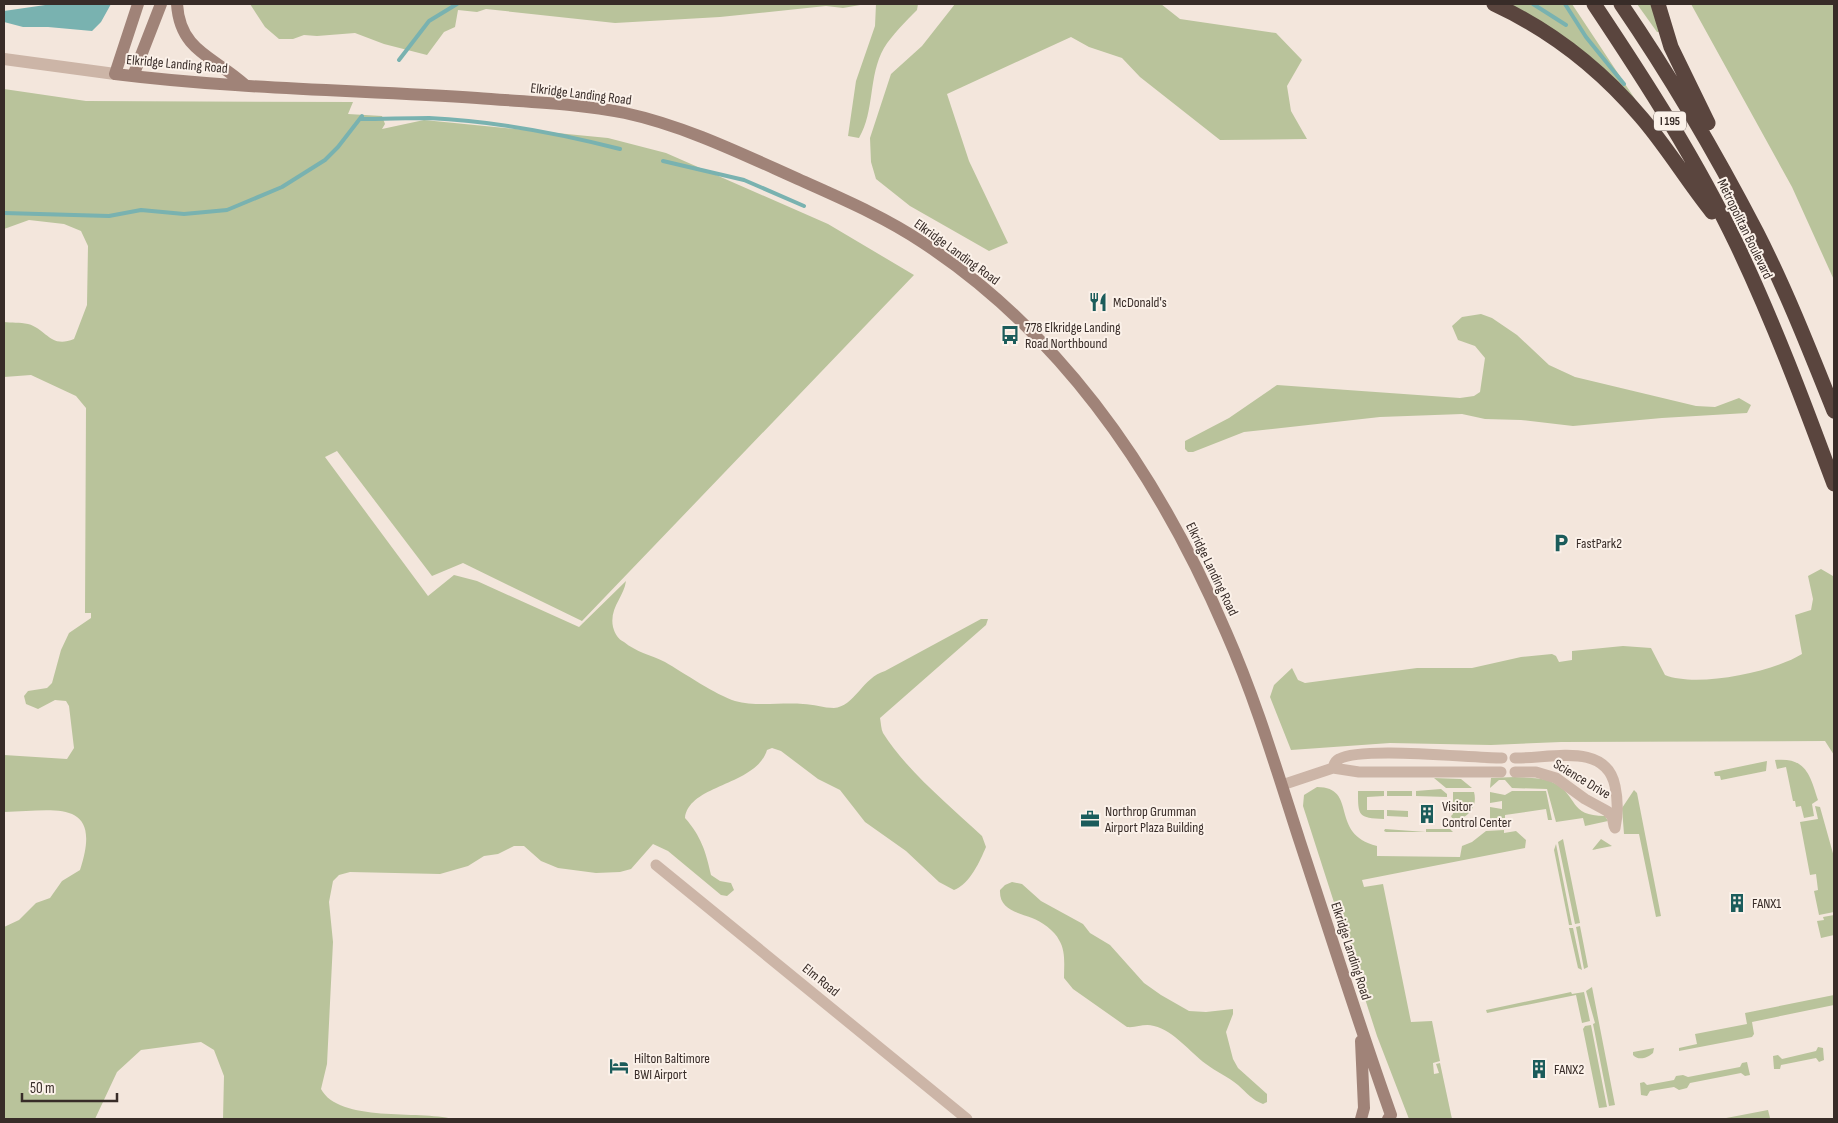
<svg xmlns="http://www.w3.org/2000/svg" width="1838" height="1123" font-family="'Sofia Sans Condensed',sans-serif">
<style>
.green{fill:#b9c39b}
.water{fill:#79b2b0}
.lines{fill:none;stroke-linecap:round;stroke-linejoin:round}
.stream{stroke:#79b2b0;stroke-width:4}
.minor{stroke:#ccb5a7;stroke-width:11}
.tertiary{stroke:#ccb5a7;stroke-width:12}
.secondary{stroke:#a08378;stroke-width:12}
.motorway{stroke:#5a453e;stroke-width:15}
.labels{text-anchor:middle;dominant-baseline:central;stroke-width:4;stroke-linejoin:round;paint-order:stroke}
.shield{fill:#fbf1e9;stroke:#726762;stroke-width:1}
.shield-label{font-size:12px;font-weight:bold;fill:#382c28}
.street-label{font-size:14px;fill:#382c28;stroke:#fbf1e9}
.poi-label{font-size:14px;fill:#382c28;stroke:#fbf1e9;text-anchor:start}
</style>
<rect width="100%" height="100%" fill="#f3e6dc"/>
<path class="green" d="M250 4H866L843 8 826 6 720 17 615 23 486 9 477 12 458 10 455 27 444 32 427 55 384 44 355 33 317 36 304 35 293 39H279L265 27Z
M876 4H918L917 10C906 21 892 35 884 48 868 76 875 111 859 138L848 136 856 81 875 26Z
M955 4H1161L1180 19 1276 33 1302 60 1287 86 1291 111 1307 139 1220 140 1140 77 1122 58 1089 47 1071 37 947 94 969 161 1008 243 989 251 910 206 876 179 871 162 870 138 891 74 922 46Z
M1510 4H1572L1635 99 1592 58Z
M1637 4H1651L1659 32H1657Z
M1691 4H1834V280L1792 187Z
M4 89 86 101 353 102 348 114 382 116 385 124 382 129 424 120 608 138 666 153 828 224 914 275 582 621 463 563 432 576 337 451 325 457 428 596 454 575 477 581 579 627 626 581C624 597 609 608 613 627 615 634 618 639 624 642 636 652 651 655 665 662 684 673 716 695 735 701 756 707 782 702 803 704 813 704 824 708 834 708 854 707 863 677 885 671L981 619H988L986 625 880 718C881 723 881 729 883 733 906 770 951 807 982 836L986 847C980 861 970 884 954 890L939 882 906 851 865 822 840 790 818 779 781 751 772 748 767 750C756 786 689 784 685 818 701 836 706 852 711 875L720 881 731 883 734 890 727 896 721 895 668 851 653 844 631 869 620 872 596 873 558 868 541 861 524 846H514L498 854 484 856 468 866 440 874 350 872 339 875 333 881 329 902 333 942 327 1064 321 1089C339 1123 419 1110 453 1119H223L224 1076 214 1050 201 1042 141 1050 117 1072 95 1119H4V927L19 920 36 903 50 898 62 881 80 870C104 797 54 811 4 812V755L67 759 74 748 69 706 66 701 55 700 38 709 26 704 24 696 28 691 47 688 52 683 61 650 69 633 91 618V613H85L86 408 76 396 31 375 4 377V322C11 323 20 322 28 324 47 329 50 349 74 339L87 305 88 246 81 231 64 224 29 220 4 229Z
M1481 314 1492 318 1517 335 1549 365 1575 377 1696 406 1715 407 1739 398 1751 405 1747 413 1662 418 1573 426 1521 420 1485 419 1462 414 1380 417 1244 432 1193 452H1188L1185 449V441L1229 418 1277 385 1460 398 1474 396 1480 392 1485 358 1475 346 1458 340 1452 326 1462 317Z
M1821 569 1833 576 1834 580V755L1825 741 1561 742 1491 745 1390 743 1291 750 1270 697 1274 685 1292 668 1298 680 1305 683 1417 668H1472L1521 657 1552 654 1556 656 1559 662 1572 660V651L1623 646 1651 648 1665 675C1697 688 1773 672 1802 654L1795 615 1811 610 1813 599 1808 576Z
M1775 760C1806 757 1810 775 1818 800L1812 804 1814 816 1804 818 1801 806 1796 807 1795 801H1793L1786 767 1777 769Z
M1767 761 1766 771 1721 780 1720 776H1715L1714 772Z
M1515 777C1527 778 1543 777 1554 783 1579 796 1568 816 1605 816L1608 821 1585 826 1583 818 1556 822 1547 789 1512 788 1505 780H1499L1490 788 1491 778Z
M1434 778 1461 779 1472 788H1446Z
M1317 787C1359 787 1328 834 1377 846V856L1460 857 1462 846 1472 842 1486 831 1504 830V833L1516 831 1526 840 1525 848 1362 880 1364 887 1383 884 1411 1022 1432 1021 1440 1061 1433 1063 1434 1074 1439 1073 1436 1064 1440 1063 1452 1119H1409L1377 1036 1303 806 1304 795Z
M1441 789 1447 794V797L1416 796V791Z
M1634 790 1637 793 1661 916 1656 917 1639 834H1624L1622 808Z
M1358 791H1384V796L1367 797V810H1384V819C1358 818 1358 816 1358 791Z
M1387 791H1412V796H1387Z
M1512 791H1546L1552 820H1548L1546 809 1505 815V818L1490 819V807L1502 809V801L1490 803V792L1505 795Z
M1453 792H1474C1478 807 1468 819 1453 820L1451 816 1453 814Z
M1815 806 1820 807 1834 857V912L1819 915 1814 891 1818 890 1816 874 1810 875 1800 822 1818 819Z
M1387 810 1408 811V817L1387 816Z
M1385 829 1426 832V829H1450L1453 832H1386L1384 831Z
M1563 839 1580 923 1575 924 1558 842Z
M1601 839 1612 846 1592 850Z
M1556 844 1572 925H1569L1554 850Z
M1012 882 1022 884 1041 901 1083 924 1090 933 1110 945 1144 983 1161 995 1189 1011 1206 1012 1233 1009V1014L1226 1032 1233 1059 1238 1068 1267 1094V1102L1263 1104C1252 1100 1247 1093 1238 1085 1229 1077 1216 1072 1206 1064 1190 1052 1174 1031 1154 1026 1144 1023 1137 1028 1127 1027L1073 989 1064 978C1064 966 1066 951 1059 940 1055 931 1041 921 1032 918 1017 912 999 910 1000 890L1005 885Z
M1834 915V935L1821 938 1817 921 1824 920 1823 917Z
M1580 926 1588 967 1584 969 1576 927Z
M1569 928H1573L1582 970 1578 968Z
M1592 987 1615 1105 1609 1106 1593 1024 1595 1023 1586 991Z
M1571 992 1572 994 1584 992 1590 1021 1582 1023 1576 995 1487 1013 1486 1010Z
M1834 995V1005L1752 1022 1754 1034 1752 1037 1679 1051V1048L1697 1044 1695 1034 1747 1024 1745 1013Z
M1591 1025 1607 1107 1599 1108 1583 1029 1585 1026Z
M1818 1047 1823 1048 1824 1060 1819 1062 1816 1058 1781 1065 1780 1069H1774L1773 1056 1778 1055 1782 1059 1816 1051Z
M1654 1048 1653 1053C1648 1058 1638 1061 1633 1055V1052Z
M1747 1062 1750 1075 1745 1076 1741 1073 1690 1083 1687 1088 1679 1090 1674 1087 1650 1091 1647 1096 1641 1095 1640 1083 1644 1082 1647 1085 1674 1080 1676 1076 1683 1075 1688 1077 1740 1067 1742 1063Z
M1768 1110 1770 1118 1721 1119Z"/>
<path class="water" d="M52 4H111L101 22 92 31 48 27H23L4 22V11Z"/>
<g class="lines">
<path class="stream" d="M1533 4 1566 25
M1565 4 1586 37 1624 84
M399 60 429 21 457 4
M360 119C383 119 406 118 429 118 493 121 558 133 620 149
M663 161 744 180 804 206
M4 213 109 216 141 210 184 214 227 210 282 187 325 160 338 147 362 116"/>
<path class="minor" d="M1515 758C1549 759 1606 741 1615 786 1618 800 1618 814 1615 828
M1333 768C1334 764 1335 761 1339 759 1363 746 1468 758 1502 758
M1515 772H1536L1556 778 1585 799 1607 811 1612 816 1614 826
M1282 785 1333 768 1359 772H1501
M656 865 967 1119"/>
<path class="tertiary" d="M4 59 115 74"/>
<path class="secondary" d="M138 4 115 74C235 89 356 90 477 98 526 102 577 103 625 113 685 126 742 154 798 179 840 198 883 216 922 242 1064 335 1160 478 1226 632 1256 700 1277 771 1300 842 1330 933 1359 1025 1391 1115L1388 1119
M177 4C180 52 215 57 245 85
M133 76 161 4
M1361 1041 1364 1108 1361 1119"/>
<path class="motorway" d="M1494 4C1550 30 1601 70 1641 117 1667 147 1687 181 1712 212
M1594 4C1646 82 1697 161 1737 245 1774 323 1804 403 1834 484
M1621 4C1671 77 1716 154 1757 233 1786 290 1810 351 1834 411
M1658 4 1671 47 1708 123"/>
</g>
<defs>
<g id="restaurant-bare" transform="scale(1.5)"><path d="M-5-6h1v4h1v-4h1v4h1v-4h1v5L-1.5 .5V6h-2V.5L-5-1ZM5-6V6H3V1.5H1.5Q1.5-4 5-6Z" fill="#1b5c5b" stroke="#fbf1e9" stroke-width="2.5" paint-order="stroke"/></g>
<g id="bus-bare" transform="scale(1.5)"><path d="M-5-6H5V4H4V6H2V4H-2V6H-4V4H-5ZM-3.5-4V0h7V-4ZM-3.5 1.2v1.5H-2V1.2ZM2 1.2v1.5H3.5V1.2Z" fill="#1b5c5b" stroke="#fbf1e9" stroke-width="2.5" paint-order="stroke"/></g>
<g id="parking-bare" transform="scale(1.5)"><path d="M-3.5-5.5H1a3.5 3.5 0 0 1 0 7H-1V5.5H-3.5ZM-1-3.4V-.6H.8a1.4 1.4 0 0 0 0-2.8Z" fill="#1b5c5b" stroke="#fbf1e9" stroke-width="2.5" paint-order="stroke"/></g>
<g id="building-bare" transform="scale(1.5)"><path d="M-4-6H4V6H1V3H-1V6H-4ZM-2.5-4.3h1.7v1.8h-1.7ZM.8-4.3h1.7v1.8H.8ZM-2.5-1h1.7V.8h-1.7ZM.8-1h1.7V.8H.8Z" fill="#1b5c5b" stroke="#fbf1e9" stroke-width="2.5" paint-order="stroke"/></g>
<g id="office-bare" transform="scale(1.5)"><path d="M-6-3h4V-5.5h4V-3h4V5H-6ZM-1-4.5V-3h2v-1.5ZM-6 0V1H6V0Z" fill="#1b5c5b" stroke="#fbf1e9" stroke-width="2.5" paint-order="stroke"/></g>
<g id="hotel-bare" transform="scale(1.5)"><path d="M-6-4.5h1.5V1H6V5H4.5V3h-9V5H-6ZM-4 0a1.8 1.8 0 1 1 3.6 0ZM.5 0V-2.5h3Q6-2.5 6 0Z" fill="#1b5c5b" stroke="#fbf1e9" stroke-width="2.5" paint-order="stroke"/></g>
</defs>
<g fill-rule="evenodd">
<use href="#restaurant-bare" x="1098" y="302"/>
<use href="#bus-bare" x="1010" y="335"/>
<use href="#parking-bare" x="1561" y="543"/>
<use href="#building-bare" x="1427" y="814"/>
<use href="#office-bare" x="1090" y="819"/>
<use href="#building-bare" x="1737" y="903"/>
<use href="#hotel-bare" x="619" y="1066"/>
<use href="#building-bare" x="1539" y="1069"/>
</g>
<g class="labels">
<rect class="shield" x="1654" y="111.5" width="32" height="19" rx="4"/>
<g class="shield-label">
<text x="1670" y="121">I 195</text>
</g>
<g class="street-label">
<text transform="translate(177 64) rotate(5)">Elkridge Landing Road</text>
<text transform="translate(581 94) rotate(7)">Elkridge Landing Road</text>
<text transform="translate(1745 229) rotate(64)">Metropolitan Boulevard</text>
<text transform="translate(957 252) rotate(36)">Elkridge Landing Road</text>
<text transform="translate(1212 569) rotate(64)">Elkridge Landing Road</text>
<text transform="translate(1582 779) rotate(31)">Science Drive</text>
<text transform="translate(1351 951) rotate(72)">Elkridge Landing Road</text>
<text transform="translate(821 980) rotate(39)">Elm Road</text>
</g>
<g class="poi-label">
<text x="1113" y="302">McDonald's</text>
<text x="1025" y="327">778 Elkridge Landing<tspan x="1025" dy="16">Road Northbound</tspan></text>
<text x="1576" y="543">FastPark2</text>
<text x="1442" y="806">Visitor<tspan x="1442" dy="16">Control Center</tspan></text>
<text x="1105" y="811">Northrop Grumman<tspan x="1105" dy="16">Airport Plaza Building</tspan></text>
<text x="1752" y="903">FANX1</text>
<text x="634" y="1058">Hilton Baltimore<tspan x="634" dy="16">BWI Airport</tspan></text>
<text x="1554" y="1069">FANX2</text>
</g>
</g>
<rect width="1838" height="1123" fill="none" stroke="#382c28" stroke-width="10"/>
<path d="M22 1093v8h95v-8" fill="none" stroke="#382c28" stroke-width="2.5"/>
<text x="30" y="1093" font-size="15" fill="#382c28" stroke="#fbf1e9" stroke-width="4" paint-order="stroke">50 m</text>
</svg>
